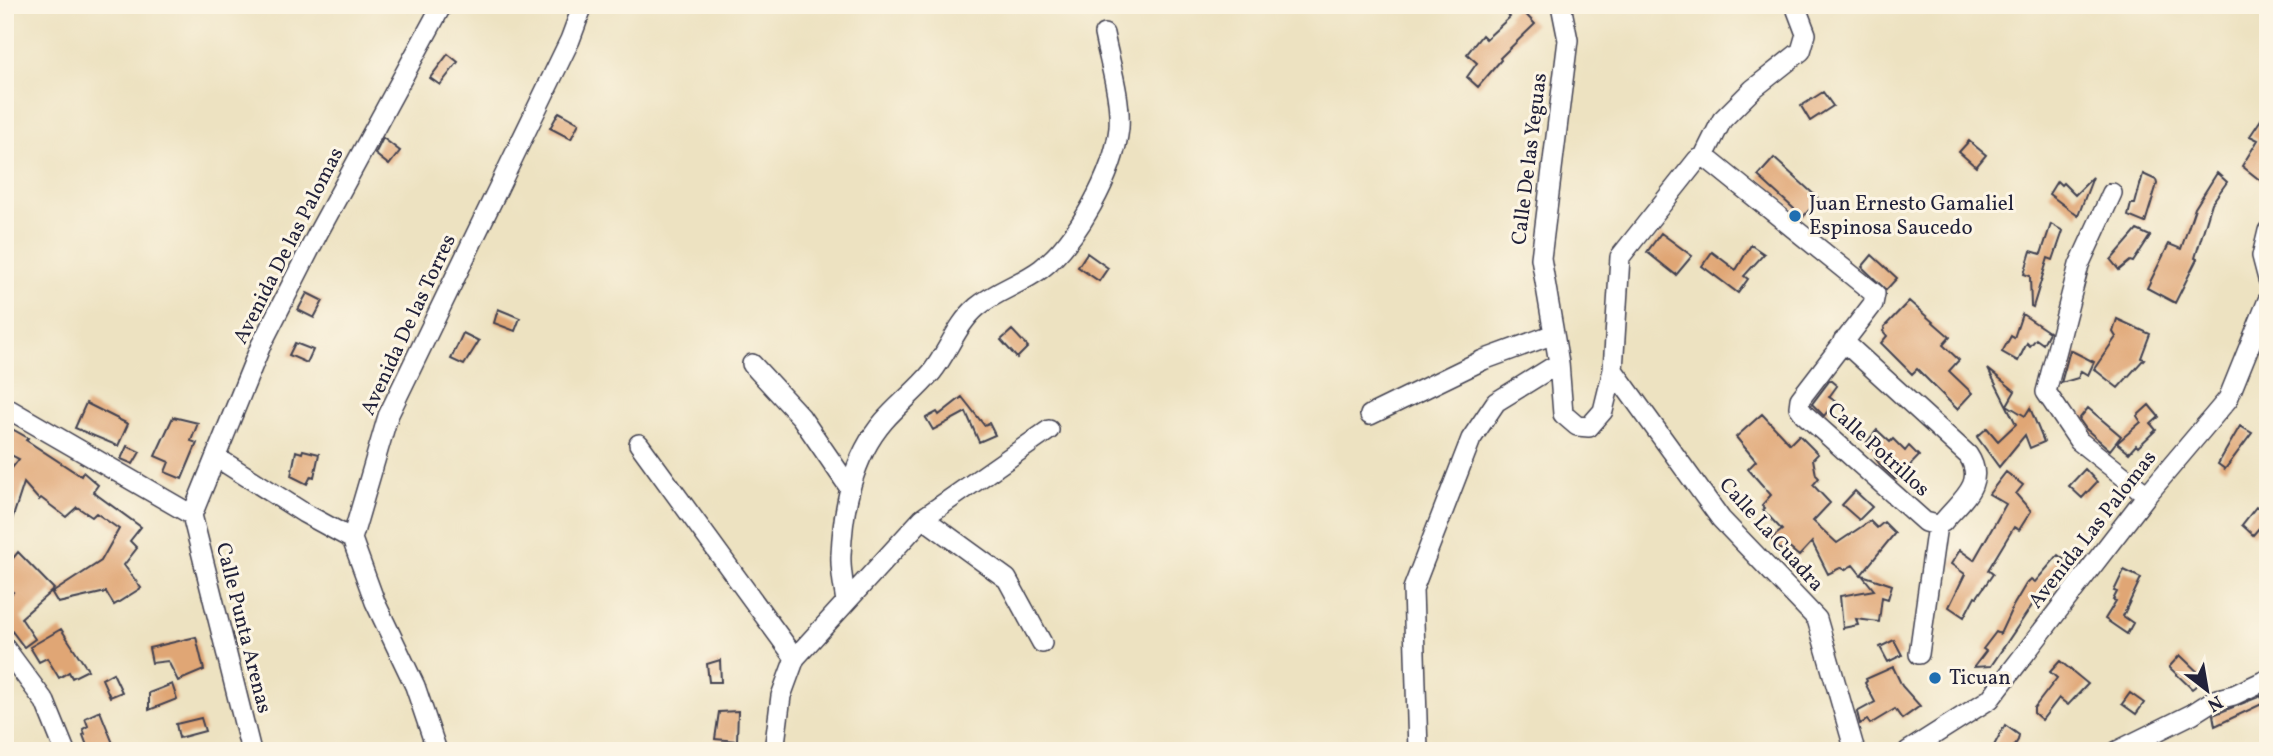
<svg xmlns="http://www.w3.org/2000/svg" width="2273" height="756" font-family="Vollkorn,serif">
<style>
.building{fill:#e0a675}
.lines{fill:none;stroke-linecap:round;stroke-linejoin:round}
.minor-casing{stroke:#403f4f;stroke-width:22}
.minor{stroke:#fff;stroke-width:19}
.poi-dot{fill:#1f6fb2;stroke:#fcf5e5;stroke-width:2.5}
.labels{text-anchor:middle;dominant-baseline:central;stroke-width:6;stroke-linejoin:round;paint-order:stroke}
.street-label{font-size:21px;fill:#22223b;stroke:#fcf5e5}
.poi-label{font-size:21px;fill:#22223b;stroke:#fcf5e5;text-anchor:start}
</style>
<rect width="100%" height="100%" fill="#fcf5e5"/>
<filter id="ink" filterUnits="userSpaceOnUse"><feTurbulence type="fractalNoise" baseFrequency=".0143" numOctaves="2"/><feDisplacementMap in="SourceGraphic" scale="14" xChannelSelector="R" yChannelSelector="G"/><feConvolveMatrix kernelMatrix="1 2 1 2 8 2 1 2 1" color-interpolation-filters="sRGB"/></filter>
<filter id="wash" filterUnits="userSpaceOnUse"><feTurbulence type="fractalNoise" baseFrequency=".00686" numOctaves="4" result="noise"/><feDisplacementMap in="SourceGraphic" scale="28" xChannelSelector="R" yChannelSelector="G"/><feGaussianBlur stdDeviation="1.57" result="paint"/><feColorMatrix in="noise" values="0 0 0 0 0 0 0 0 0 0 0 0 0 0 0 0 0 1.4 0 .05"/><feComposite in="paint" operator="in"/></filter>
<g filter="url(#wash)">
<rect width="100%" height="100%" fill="#ede2c1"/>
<g id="blocks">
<path class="building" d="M1518 6 1535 24 1500 58 1501 60 1478 87 1467 77 1477 63 1467 54 1482 35 1486 39 1510 17 1508 15Z
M448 54 458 62 440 85 430 78Z
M1823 92 1833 106 1810 121 1801 106Z
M2268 109V170L2261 181 2242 166 2258 140 2250 136Z
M559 112 579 123 571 139 550 128Z
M383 138 400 151 389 165 375 154Z
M1969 141 1986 155 1976 167 1959 152Z
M1774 158 1819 199 1803 217 1758 176Z
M2217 173 2227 182 2212 203 2195 258 2197 259 2175 303 2147 288 2169 244 2181 249 2195 208Z
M2143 174 2156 180 2157 184 2145 223 2128 216 2131 204H2135Z
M2093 177 2078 216 2049 194 2057 181 2061 185 2063 183 2075 195Z
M2051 224 2063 231 2053 260 2048 258 2033 307 2031 306 2030 276 2024 274 2031 251 2041 254Z
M2137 230 2150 236 2133 262 2130 261 2119 270 2111 260Z
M1661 233 1692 256 1676 275 1647 252Z
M1751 245 1764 254 1744 276 1748 279 1738 293 1702 266 1712 252 1736 270Z
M1087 253 1108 268 1099 281 1078 267Z
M1872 255 1897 278 1886 290 1862 267Z
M307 293 323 301 314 318 298 310Z
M1909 301 1950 337 1943 345 1959 360 1949 371 1972 393 1957 409 1917 369 1912 374 1881 343 1887 336 1883 331 1885 329 1884 327Z
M498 309 520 318 515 331 494 323Z
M2022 314 2049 332 2043 344 2036 339 2030 346 2027 343 2018 361 2002 352 2011 336 2014 338Z
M2117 319 2150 334 2141 358 2144 359 2118 388 2094 369 2116 337 2113 332Z
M1012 330 1028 347 1017 358 1001 340Z
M463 333 479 341 464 365 451 359Z
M295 343 313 350 307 363 289 355Z
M2070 350 2094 362 2088 375 2081 371 2078 378 2061 383Z
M1988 369 2015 391 2007 405 2025 416 2030 408 2044 442 2030 448 2025 435 1999 467 1977 437 1987 428 1998 441 2016 424Z
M1830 380 1837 386 1829 397 1835 401 1824 416 1812 404Z
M962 397 984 425 989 423 995 435 979 442 966 412 933 430 926 418 937 412 939 415Z
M86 403 128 424 118 446 75 428Z
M2149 405 2159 417 2151 424 2156 430 2138 447 2136 445 2129 453 2117 443 2141 422 2137 416Z
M2088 408 2121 436 2110 450 2086 429 2079 419Z
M1762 414 1790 444 1799 435 1818 454 1813 459 1816 475 1819 478 1813 485 1830 503 1813 521 1837 543 1870 521 1877 528 1884 522 1895 533 1861 575 1853 565 1844 570 1842 567 1828 574 1812 542 1799 556 1786 545 1780 550 1771 539 1782 530 1763 510 1765 508 1762 505 1771 495 1748 469 1756 461 1736 437Z
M173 417 198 423 191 441 197 443 182 479 165 472 169 462 155 456Z
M5 425 28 438 26 440 81 476 83 472 98 485 93 492 141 527 130 541 137 548 124 565 141 588 114 605 106 592 58 603 52 593 101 561 119 529 96 513 92 517 77 507 66 517 41 498 39 500 24 483 8 532H5V477L19 459 5 452Z
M2240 426 2252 433 2225 469 2218 464Z
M1877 430 1890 442 1893 439 1905 451 1909 446 1919 456 1899 477 1895 479 1882 467 1875 458 1878 454 1866 443Z
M127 446 140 452 133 464 121 459Z
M303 450 319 454 314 477 311 476 307 484 291 476 296 451 302 453Z
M2085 469 2097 482 2082 498 2069 486Z
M2006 472 2023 485 2016 494 2031 511 2019 530 2014 527 1988 570 1993 574 1977 597 1975 596 1964 617 1949 607 1965 574 1951 564 1960 550 1974 560 2006 504 1989 494Z
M1855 491 1872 507 1859 520 1842 505Z
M2256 507 2267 514 2264 518 2266 520 2253 535 2242 525Z
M18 552 54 589 21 618 35 639 24 647 5 622V600L13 592 5 586V568Z
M2058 555 2073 566 2061 582 2057 580 2033 604 1991 666 1974 667 1986 651 1983 649 1996 632 2000 634 2013 606 2026 584 2031 579 2035 582Z
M2124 570 2141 578 2123 616 2133 623 2127 634 2105 619 2116 601 2113 600 2117 592 2114 591Z
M1862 575 1892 585 1888 599 1882 597 1879 622 1856 619 1858 625 1843 628 1840 596 1874 590Z
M61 629 88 670 72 678 69 672 59 678 47 658 39 662 30 647Z
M196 637 204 670 178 681 168 661 152 663 149 648Z
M1894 640 1902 655 1888 662 1880 647Z
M2180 655 2205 679 2192 689 2169 667Z
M720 660 721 682H709L707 664Z
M2060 661 2088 684 2068 705 2059 698 2042 720 2034 713V708L2057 678 2050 672Z
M1893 667 1902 686 1920 706 1902 719 1895 709 1870 724 1867 720 1860 724 1857 712 1875 702 1865 683 1867 681 1866 679Z
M113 673 122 692 110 697 102 679Z
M172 684 177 699 149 710V693Z
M2130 693 2144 703 2136 714 2122 704Z
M2261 696 2264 703 2215 726 2213 715Z
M100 711 114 746 110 748 111 751H89L83 735 85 734 83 729 88 726 85 718Z
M738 711 737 741 715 739 719 712Z
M201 718 205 731 179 738 176 724Z
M2005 725 2019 735 2018 740 2011 751H1991Z"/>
</g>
</g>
<g filter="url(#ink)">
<use href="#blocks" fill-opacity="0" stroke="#403f4f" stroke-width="2"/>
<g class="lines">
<g class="minor-casing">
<path id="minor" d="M1561 5 1568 40 1541 258 1559 363 1563 414 1577 426 1589 427 1603 411 1613 370 1620 257 1697 160 1704 156 1722 120 1753 89 1801 51 1806 34 1795 5
M1704 156 1875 294 1873 304 1800 399 1799 407 1804 414 1925 522 1937 525
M2112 193 2079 265 2046 392 2079 441 2147 495
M2268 231 2262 256 2268 279
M1843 341 1968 455C1987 483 1961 500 1943 522L1937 525 1919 654
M752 364 801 417 849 487
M1613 370 1721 519 1817 619 1855 751
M5 407 192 515
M1370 415 1483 360 1554 334
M639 444 795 658
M216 457 304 513 352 539
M192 515 261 345 318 233 442 5
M192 515 251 751
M923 518 1007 579 1042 643
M846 602C844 587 840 570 841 555 843 508 852 458 884 421 899 404 917 390 932 372 948 352 957 324 977 307 996 291 1021 284 1041 269 1077 241 1114 174 1119 128 1121 98 1110 64 1104 34
M5 648 45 702 65 751
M437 751 415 686 375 602 352 539 388 416 570 40 583 5
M774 751 781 696 795 658 923 518 1049 430
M1418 751 1413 589 1471 439 1496 402 1559 363
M1908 751 1990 699 2147 495 2228 399 2268 300
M2117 751 2192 714 2214 700 2234 695 2268 679"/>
</g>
<use href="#minor" class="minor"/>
</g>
</g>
<g class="poi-dot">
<circle cx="1795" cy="216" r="7"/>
<circle cx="1935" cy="678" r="7"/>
</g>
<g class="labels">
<g class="street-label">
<text transform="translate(1530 159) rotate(-83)">Calle De las Yeguas</text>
<text transform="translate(289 246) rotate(-63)">Avenida De las Palomas</text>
<text transform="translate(409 325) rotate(-65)">Avenida De las Torres</text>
<text transform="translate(1878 450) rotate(42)">Calle Potrillos</text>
<text transform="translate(2093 530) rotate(-52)">Avenida Las Palomas</text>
<text transform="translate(1771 535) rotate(48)">Calle La Cuadra</text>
<text transform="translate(243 628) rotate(76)">Calle Punta Arenas</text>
</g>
<g class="poi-label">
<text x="1809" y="204">Juan Ernesto Gamaliel<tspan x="1809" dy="24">Espinosa Saucedo</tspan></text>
<text x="1949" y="678">Ticuan</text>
</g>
</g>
<rect width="2273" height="756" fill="none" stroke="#fcf5e5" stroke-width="28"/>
<g transform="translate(2207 690) rotate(149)" stroke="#fcf5e5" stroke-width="5" paint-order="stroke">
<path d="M0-5L12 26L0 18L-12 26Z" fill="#22223b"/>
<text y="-10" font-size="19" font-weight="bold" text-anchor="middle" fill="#22223b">N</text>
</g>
</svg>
